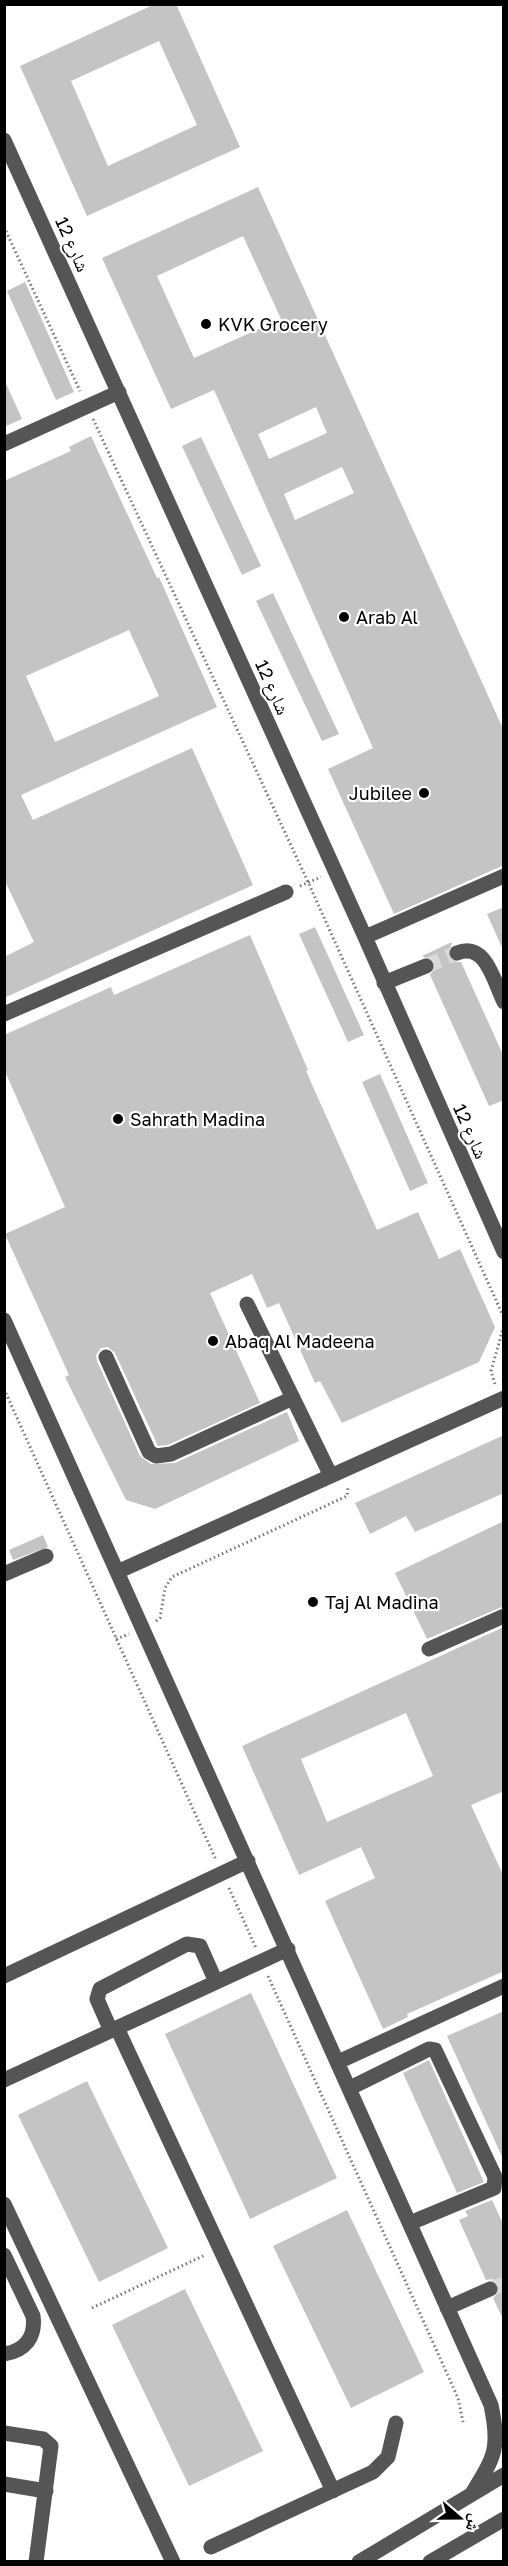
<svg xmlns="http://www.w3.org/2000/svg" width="508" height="2566" font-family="'Golos Text','Noto Naskh Arabic',sans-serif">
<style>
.building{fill:#c4c4c4;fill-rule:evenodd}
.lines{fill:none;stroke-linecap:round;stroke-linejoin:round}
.minor-tunnel{stroke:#d9d9d9;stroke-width:15;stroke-dasharray:15 8;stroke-linecap:butt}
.path{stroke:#777;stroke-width:3;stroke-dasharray:1.5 3;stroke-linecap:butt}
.minor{stroke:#555;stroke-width:15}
.poi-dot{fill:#000;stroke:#fff;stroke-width:2}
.labels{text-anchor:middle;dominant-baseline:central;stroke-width:4.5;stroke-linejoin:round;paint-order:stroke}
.street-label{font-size:18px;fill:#000;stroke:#fff}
.poi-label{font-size:18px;fill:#000;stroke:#fff;text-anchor:start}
</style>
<rect width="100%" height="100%" fill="#fff"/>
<path class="building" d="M155 4H176L240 147 87 216 20 66ZM159 41 197 125 108 166 71 81Z
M258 187 504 731V865L394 914 328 769 373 748 297 576 214 390 171 409 102 258ZM243 236 281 319 194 358 157 276ZM316 407 327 433 269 459 258 434ZM342 467 354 493 295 520 284 494Z
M25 282 74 392 56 400 7 291Z
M4 379 22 419 4 427Z
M91 436 157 578 159 577 217 707 21 795 33 820 192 748 253 885 4 998V957L34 942 4 879V481L71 451 69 447ZM129 630 159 696 55 742 26 676Z
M201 437 261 566 242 575 182 446Z
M273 593 339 734 322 741 256 601Z
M504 907V952L487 914Z
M315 927 364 1035 348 1042 299 934Z
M250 935 308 1070 306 1071 377 1230 418 1212 439 1259 460 1249 495 1327 479 1362 342 1423 320 1381 315 1383 279 1303 267 1308 252 1274 210 1293 260 1403 168 1445 158 1446 115 1353 108 1347 101 1348 96 1355 97 1361 140 1456 151 1464 175 1463 287 1412 299 1441 155 1509 126 1500 65 1377 69 1375 5 1234 65 1207 4 1069V1035L111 987 114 995Z
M452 942 448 956 453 962H461L504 1057V1100L489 1106 430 975 435 968V962L422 956Z
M380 1074 428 1183 410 1191 362 1082Z
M504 1435V1493L415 1532 406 1516 370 1534 355 1503Z
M504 1521V1606L427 1639 395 1573Z
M43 1535 48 1547 13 1560 9 1550Z
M504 1627V1791L471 1805 504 1877V1971L407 2014 408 2017 383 2029 325 1901 375 1878 361 1847 299 1875 242 1746ZM406 1713 433 1776 327 1822 301 1759Z
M251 1993 337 2178 250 2219 165 2034Z
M504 2011V2161L447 2036Z
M429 2060 484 2182 457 2193 403 2073Z
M87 2081 168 2248 99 2282 18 2115Z
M492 2200 504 2226V2321L493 2298 500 2291 499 2285 492 2279 486 2280 459 2220 468 2216 465 2211Z
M347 2210 424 2372 351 2408 273 2246Z
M185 2289 263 2451 189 2486 112 2325Z"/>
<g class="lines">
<path class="minor-tunnel" d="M426 966 457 953
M490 2289 504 2284"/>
<path class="path" d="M4 227 80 391
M93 419 308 882 504 1318
M300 886 321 877
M495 1384 491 1371 504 1325
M4 1389 216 1860
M156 1621 160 1618 165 1588 172 1577 347 1496 348 1487
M116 1639 129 1634
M229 1888 256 1948
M268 1976 458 2398 463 2422
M92 2308 205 2255"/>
<path class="minor" d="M4 140 365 937 504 1252
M4 444 119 392
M365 937 504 876
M457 953C486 941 494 982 504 1002
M384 983 426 966
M4 1014 286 892
M247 1304 331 1476
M4 1320 491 2405C500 2448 495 2456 473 2492
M106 1357 149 1452 156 1456 171 1454 293 1398
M117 1572 504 1398
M4 1574 46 1556
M429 1649 504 1616
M4 1976 248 1861
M117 2028 333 2491
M111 2031 97 1999 100 1989 187 1944 200 1946 216 1982
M338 2062 504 1986
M4 2080 288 1949
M350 2088 429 2049 435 2050 495 2177 494 2188 410 2223
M4 2204 173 2562
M4 2255 33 2316C36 2337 25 2351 4 2354
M447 2308 490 2289
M4 2433 43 2439 51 2446 36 2562
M4 2484 46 2491
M211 2547 373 2472 388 2457 396 2423
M359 2562 504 2475
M430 2562 504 2519"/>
</g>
<g class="poi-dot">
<circle cx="206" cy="324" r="6"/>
<circle cx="344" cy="617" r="6"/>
<circle cx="424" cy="793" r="6"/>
<circle cx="118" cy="1119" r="6"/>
<circle cx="213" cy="1341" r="6"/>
<circle cx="313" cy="1602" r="6"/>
</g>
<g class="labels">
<g class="street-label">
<text transform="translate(73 244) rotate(66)">شارع 12</text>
<text transform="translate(273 687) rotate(66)">شارع 12</text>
<text transform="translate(471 1131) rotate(66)">شارع 12</text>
</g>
<g class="poi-label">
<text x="218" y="324">KVK Grocery</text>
<text x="356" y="617">Arab Al</text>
<text x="412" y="793" text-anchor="end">Jubilee</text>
<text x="130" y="1119">Sahrath Madina</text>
<text x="225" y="1341">Abaq Al Madeena</text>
<text x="325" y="1602">Taj Al Madina</text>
</g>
</g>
<rect width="508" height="2566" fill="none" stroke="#000000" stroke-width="12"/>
<g transform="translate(460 2518) rotate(110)" stroke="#ffffff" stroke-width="4.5" paint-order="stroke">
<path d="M0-4.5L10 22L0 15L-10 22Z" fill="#000000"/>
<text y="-9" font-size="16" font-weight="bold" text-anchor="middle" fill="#000000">ش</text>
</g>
</svg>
